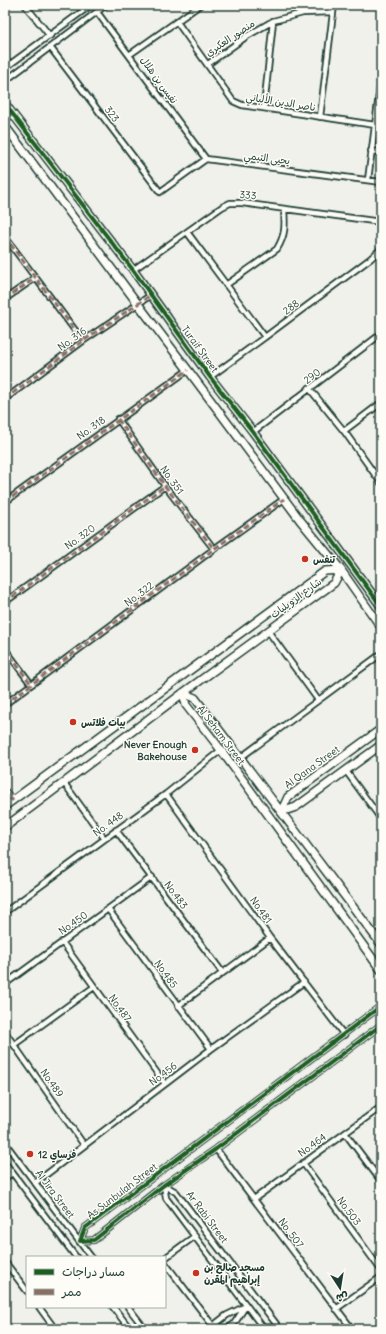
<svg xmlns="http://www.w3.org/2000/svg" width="386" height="1334" font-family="Delius,'Playpen Sans Arabic',sans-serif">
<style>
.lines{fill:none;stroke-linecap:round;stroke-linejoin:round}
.street-casing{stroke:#1f3d34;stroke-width:8}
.secondary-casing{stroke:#1f3d34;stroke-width:10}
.street{stroke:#fdfcf7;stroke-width:4.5}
.secondary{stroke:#fdfcf7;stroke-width:7}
.quiet{stroke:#8d6e63;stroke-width:3;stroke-dasharray:6 3;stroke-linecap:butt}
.cycleway-casing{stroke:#fdfcf7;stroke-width:6}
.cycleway{stroke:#1b5e20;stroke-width:4}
.poi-dot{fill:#c8321e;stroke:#fdfcf7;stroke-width:1.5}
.labels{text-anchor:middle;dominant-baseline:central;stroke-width:3;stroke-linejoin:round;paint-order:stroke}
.street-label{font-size:10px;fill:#1f3d34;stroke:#fdfcf7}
.poi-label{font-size:10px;font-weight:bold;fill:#1f3d34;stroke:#fdfcf7;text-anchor:start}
</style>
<rect width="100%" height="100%" fill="#f0f1eb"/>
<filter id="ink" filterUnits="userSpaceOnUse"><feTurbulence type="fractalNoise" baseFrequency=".025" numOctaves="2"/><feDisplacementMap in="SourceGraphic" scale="8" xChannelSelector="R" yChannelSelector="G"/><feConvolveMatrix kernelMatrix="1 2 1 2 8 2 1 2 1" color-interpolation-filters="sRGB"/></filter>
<g filter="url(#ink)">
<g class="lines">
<g class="street-casing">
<path id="street" d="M25 5 50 36
M97 12 206 159
M177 22 233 101 242 105 375 125
M50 47 160 192 206 159 381 182
M129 55 200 5
M208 64 247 36 273 21 303 13 333 12
M5 68 91 5
M5 81 106 5
M264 108 273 21
M320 117 334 5
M371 151 381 152
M368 180 381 79
M187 232 265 337
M5 237 83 341
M133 270 222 207 230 203H242L381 222
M226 285 277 249C286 234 285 225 284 209
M5 299 35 278
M210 377 265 337 370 259 381 249
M309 388 344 431 381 483
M5 399 83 341 151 295
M118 419 165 486 214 549
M344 431 381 403
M253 432 381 334
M5 502 188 370
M5 602 165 486
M268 631 318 700
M5 649 31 684
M5 704 214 549 284 499
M240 758 381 654
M346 771 381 819
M64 783 104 838
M5 791 13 801
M166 794 270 938 344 1035
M116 830 222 972
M108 909 211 1049
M5 912 166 794 221 750
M62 942 165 1084
M5 984 152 877
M178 1006 270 938
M381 1006 85 1228 80 1241 94 1240 164 1185 216 1149 381 1025
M5 1032 84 1145
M15 1044 94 987
M345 1133 381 1181
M5 1143 91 1257
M216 1149 352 1329
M5 1163 76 1257
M303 1163 381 1270
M5 1178 12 1173
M35 1183 211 1049 304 982
M164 1185 176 1192 280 1329
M164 1185 166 1198 264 1329
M254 1199 381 1107
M165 1258 195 1236
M5 1262 27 1291
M165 1263 213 1326
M39 1307 55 1329
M113 1307 130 1329
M128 1307 145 1329
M336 1309 381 1277
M209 1329 227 1315 246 1306
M227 1329 234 1324 245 1307"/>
</g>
<g class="secondary-casing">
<path id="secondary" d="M5 104 133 270 210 377 253 432 381 606
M5 126 138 304 188 370 300 520 341 570 381 627
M183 693 186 705 221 750 381 970
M183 693 195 698 381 944
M5 806 325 571 341 570
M281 812 288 797 381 729
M281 812 296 807 381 745
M5 827 183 693 334 583 341 570"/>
</g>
<use href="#street" class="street"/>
<use href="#secondary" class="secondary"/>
<path class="quiet" d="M5 237 83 341
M5 299 35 278
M5 399 83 341 151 295
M118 419 165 486 214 549
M5 502 188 370
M5 602 165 486
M5 649 31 684
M5 704 214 549 284 499
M5 791 13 801"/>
<g class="cycleway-casing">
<path id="cycleway" d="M5 104 133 270 210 377 253 432 381 606
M381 1006 85 1228 80 1241 94 1240 164 1185 216 1149 381 1025"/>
</g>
<use href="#cycleway" class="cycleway"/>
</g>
</g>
<g class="poi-dot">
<circle cx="305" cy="559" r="4"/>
<circle cx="73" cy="722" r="4"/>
<circle cx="195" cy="750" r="4"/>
<circle cx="30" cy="1154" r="4"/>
<circle cx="196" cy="1273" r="4"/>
</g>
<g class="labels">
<g class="street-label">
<text transform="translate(230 38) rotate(-34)">منصور العكبري</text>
<text transform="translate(159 80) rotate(54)">نفيس بن هلال</text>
<text transform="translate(281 102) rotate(9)">ناصر الدين الألباني</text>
<text transform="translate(112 114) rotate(53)">323</text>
<text transform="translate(267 158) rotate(7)">يحيى التيمي</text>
<text transform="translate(248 195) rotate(5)">333</text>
<text transform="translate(291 307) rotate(-37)">288</text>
<text transform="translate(72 339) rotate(-36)">No. 316</text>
<text transform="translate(200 349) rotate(54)">Turaif Street</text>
<text transform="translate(312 376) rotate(-37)">290</text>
<text transform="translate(91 428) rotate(-36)">No. 318</text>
<text transform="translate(172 480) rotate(54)">No. 351</text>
<text transform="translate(80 537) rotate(-36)">No. 320</text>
<text transform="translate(139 594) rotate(-37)">No. 322</text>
<text transform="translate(296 598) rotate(-36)">شارع الزويليات</text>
<text transform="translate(221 735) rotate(53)">Al Seham Street</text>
<text transform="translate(312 767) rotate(-36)">Al Qana Street</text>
<text transform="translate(108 824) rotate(-36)">No. 448</text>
<text transform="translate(176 895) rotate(53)">No.483</text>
<text transform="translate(261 910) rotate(54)">No.481</text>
<text transform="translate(73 923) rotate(-35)">No.450</text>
<text transform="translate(166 974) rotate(54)">No.485</text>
<text transform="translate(120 1008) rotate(54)">No.487</text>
<text transform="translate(163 1074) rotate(-37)">No.456</text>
<text transform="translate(52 1083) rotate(55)">No.489</text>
<text transform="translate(312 1145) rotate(-36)">No.464</text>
<text transform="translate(122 1191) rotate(-37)">As Sunbulah Street</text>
<text transform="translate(55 1194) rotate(53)">Al Jira Street</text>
<text transform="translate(349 1211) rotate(54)">No.503</text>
<text transform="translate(207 1217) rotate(53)">Ar Rabi Street</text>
<text transform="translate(291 1233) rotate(53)">No. 507</text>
</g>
<g class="poi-label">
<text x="313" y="559">تنفس</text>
<text x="81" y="722">بيات فلاتس</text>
<text x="187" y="744" text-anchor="end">Never Enough<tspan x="187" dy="12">Bakehouse</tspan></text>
<text x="38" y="1154">فرساي 12</text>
<text x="204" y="1267">مسجد صالح بن<tspan x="204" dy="12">إبراهيم المقرن</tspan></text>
</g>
</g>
<rect width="386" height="1334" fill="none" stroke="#fdfcf7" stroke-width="20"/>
<rect x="10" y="10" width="366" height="1314" fill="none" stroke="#1f3d34" stroke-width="1.5" filter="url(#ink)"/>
<rect x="26" y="1256" width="140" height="52" fill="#fdfcf7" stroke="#a4b0a9"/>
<rect x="34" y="1269" width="20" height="6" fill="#1b5e20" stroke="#a4b0a9"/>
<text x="62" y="1276" font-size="12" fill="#1f3d34">مسار دراجات</text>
<rect x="34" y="1289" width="20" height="6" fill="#8d6e63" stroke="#a4b0a9"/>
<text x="62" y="1296" font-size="12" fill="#1f3d34">ممر</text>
<g transform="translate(340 1288) rotate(168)" stroke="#fdfcf7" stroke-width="3" paint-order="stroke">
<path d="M0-3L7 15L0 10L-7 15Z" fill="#1f3d34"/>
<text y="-6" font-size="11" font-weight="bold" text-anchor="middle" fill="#1f3d34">ش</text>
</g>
</svg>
